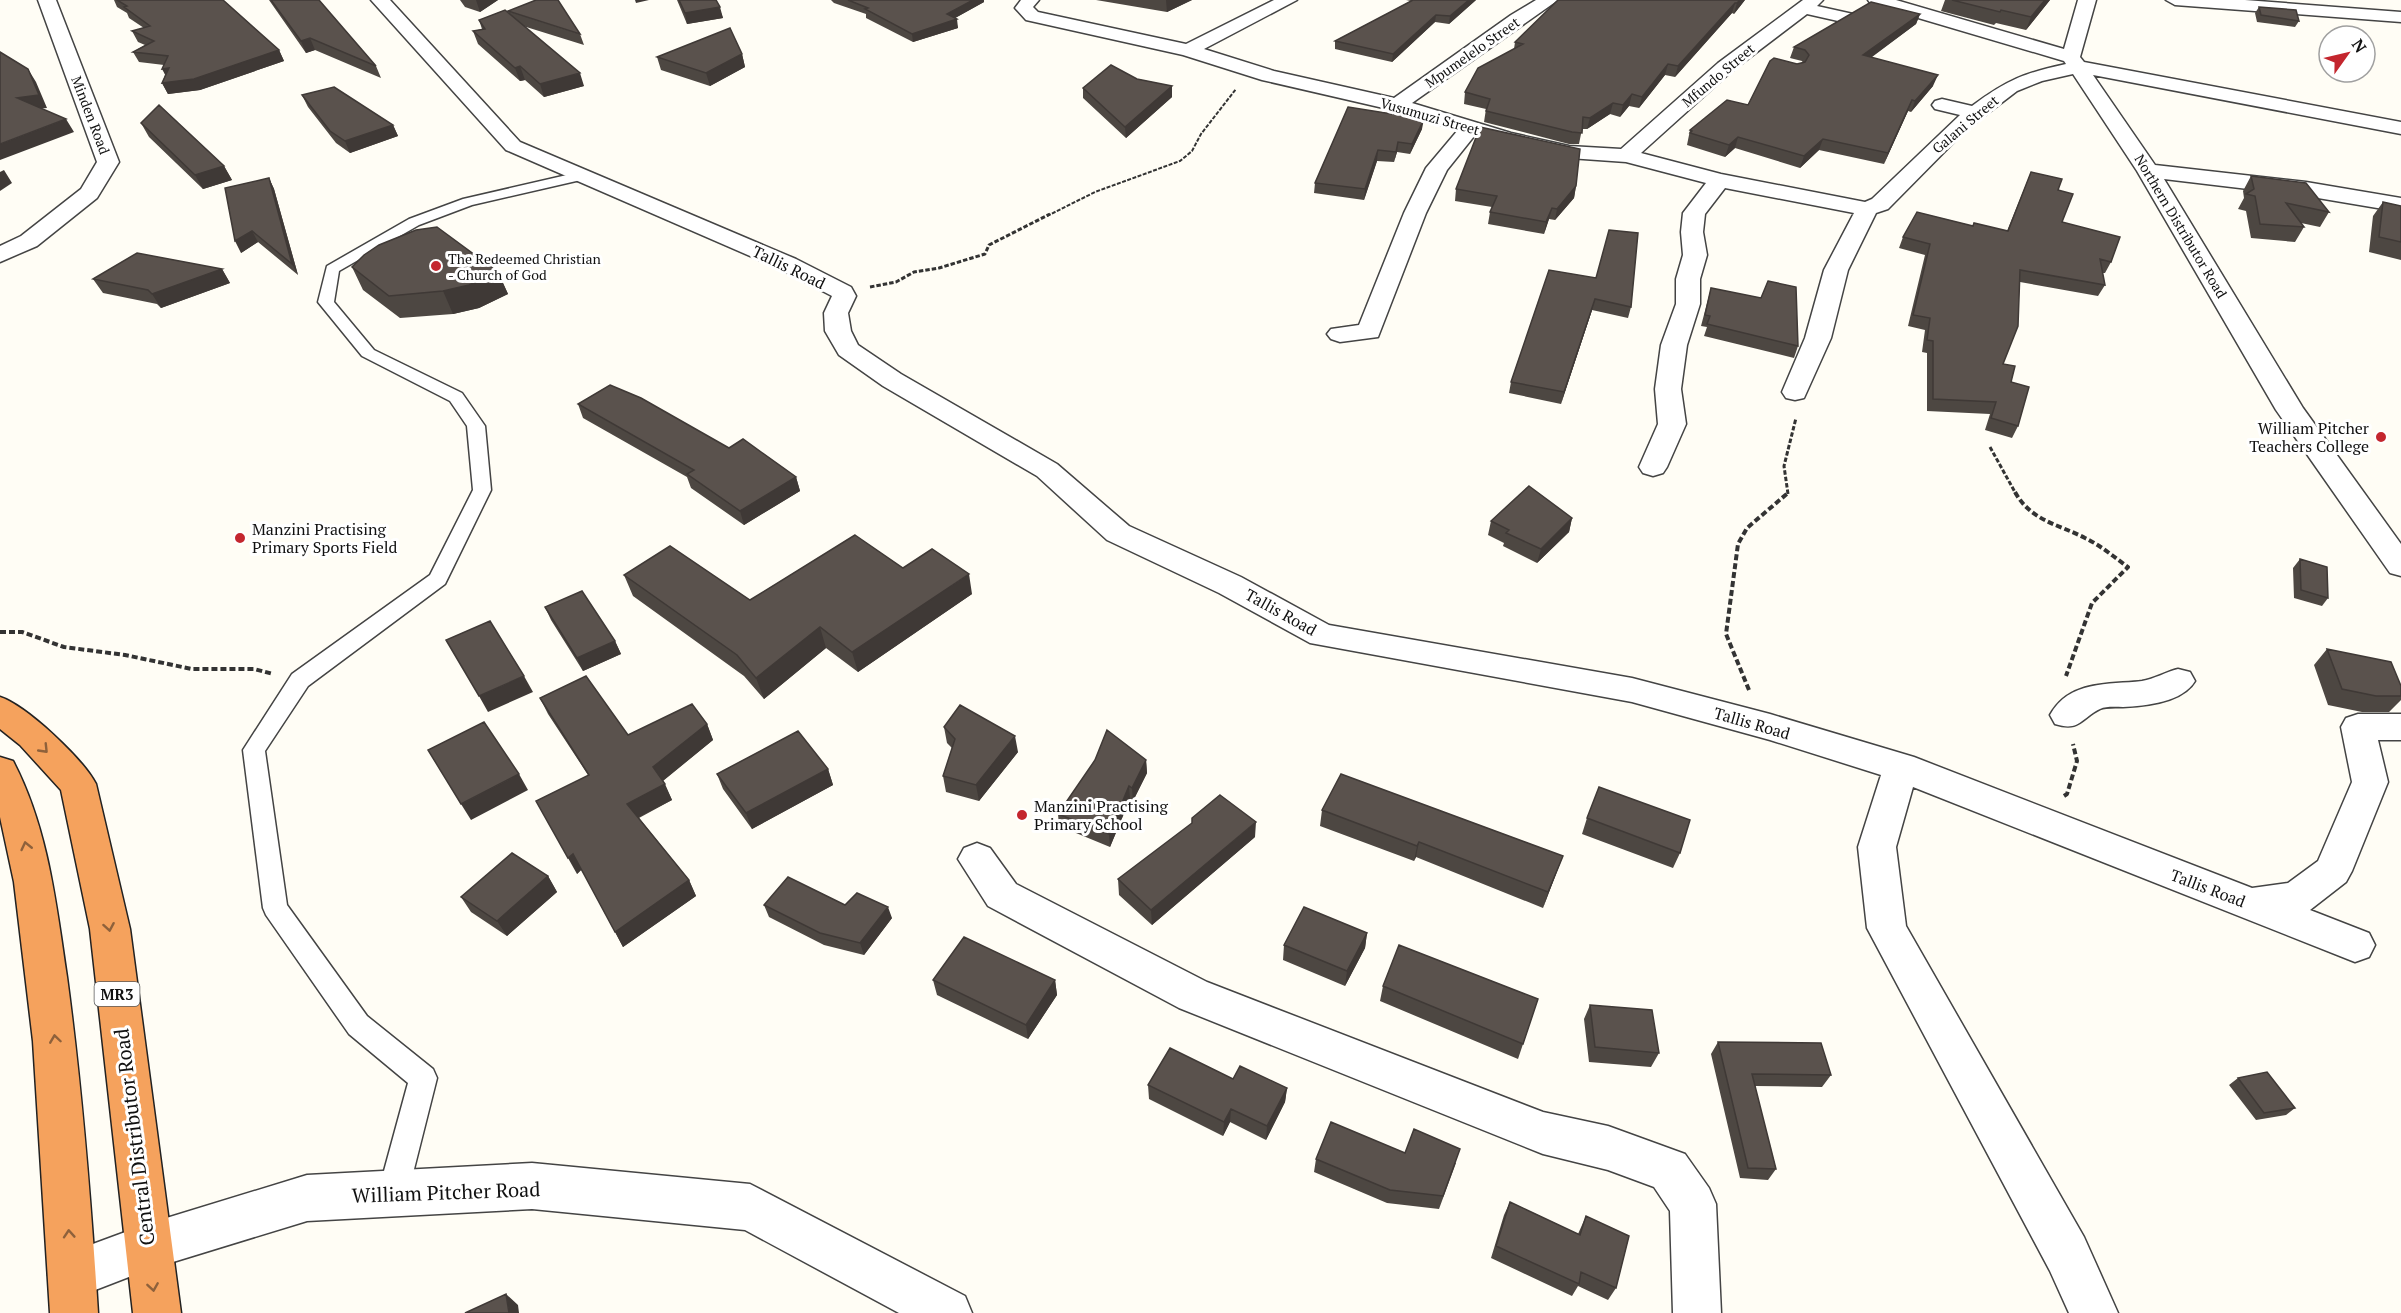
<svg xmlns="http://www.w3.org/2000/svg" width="2401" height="1313" font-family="'PT Serif',serif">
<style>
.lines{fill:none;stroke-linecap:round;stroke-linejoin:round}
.lane-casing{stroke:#444;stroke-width:3}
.street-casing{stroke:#444;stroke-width:3}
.highway-casing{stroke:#222;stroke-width:3}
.path-far2{stroke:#333;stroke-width:2;stroke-dasharray:4 1.5;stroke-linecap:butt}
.path-far1{stroke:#333;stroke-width:3;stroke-dasharray:4.5 2;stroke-linecap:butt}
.path{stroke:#333;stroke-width:4;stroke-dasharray:6 3;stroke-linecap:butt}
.lane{fill:#fff;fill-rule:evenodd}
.street{fill:#fff;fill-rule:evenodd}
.highway{fill:#f5a25d;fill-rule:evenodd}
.wall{fill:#4d4742}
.shaded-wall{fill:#3f3936}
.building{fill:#5a524d;stroke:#3f3936;stroke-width:1.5}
.oneway{stroke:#8e613b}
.poi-dot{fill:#c4262e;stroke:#fff;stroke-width:2}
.labels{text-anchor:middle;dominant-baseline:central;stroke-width:6;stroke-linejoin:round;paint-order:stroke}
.far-street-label{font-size:14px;fill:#111;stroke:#fff}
.far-poi-label{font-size:14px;fill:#111;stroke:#fff;text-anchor:start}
.shield{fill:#fff;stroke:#585858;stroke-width:1.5}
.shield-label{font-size:15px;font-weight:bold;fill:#111}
.street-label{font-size:16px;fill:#111;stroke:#fff}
.poi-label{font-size:16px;fill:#111;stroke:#fff;text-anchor:start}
.near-street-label{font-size:20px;fill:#111;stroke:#fff}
</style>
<rect width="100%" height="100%" fill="#fffdf5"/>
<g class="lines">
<g class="lane-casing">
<path id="lane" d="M580 172 585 173V179L472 205 419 225 339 271 334 302 374 350 462 393 485 426 491 490 445 584 308 686 265 751 287 905 367 1016 433 1069 437 1078 408 1193 403 1203 393 1207 383 1203 378 1193 408 1083 349 1034 266 915 263 908 243 750 292 674 430 575 473 490 467 426 450 401 362 356 318 302 327 266 409 219 463 199Z"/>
</g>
<g class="street-casing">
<path id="street" d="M38 0H56L119 162 97 198 37 246 0 262V246L21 236 81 189 97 162Z
M371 0H390L520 142 796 259 851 287 856 296 848 313 851 331 858 345 901 374 1057 464 1129 526 1241 577 1329 625 1632 678 1770 714 1914 757 2252 888 2288 883 2318 861 2352 782 2341 727 2346 718 2358 714H2401V740H2378L2388 782 2352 871 2346 882 2310 910 2369 933 2375 945 2369 957 2355 962 1913 787 1896 847 1906 926 2084 1237 2118 1313H2069L2050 1271 1867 928 1858 847 1881 775 1770 740 1632 702 1310 643 1219 593 1107 540 1037 476 883 386 839 355 825 331 824 313 832 296 780 269 506 150Z
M1021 0H1039L1033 7 1038 12 1186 44 1274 0H1297L1204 49 1274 71 1394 98 1511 15 1536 0H1558L1412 103 1511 133 1569 146 1621 149 1718 63 1803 0H1823L1817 6 1853 14 1856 18 1847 23 1807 14 1732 71 1641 153 1721 174 1865 202 1872 199 1960 115 1935 109 1932 105 1935 101 1942 99 1972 106C2007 80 2024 73 2066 64L2064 61 1871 4 1868 0H1896L2064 49 2078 0H2096L2080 57 2084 62 2401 122V134L2093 75 2155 165 2306 182 2401 198V212L2306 196 2164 179 2303 408 2401 544V576L2390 573 2276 410 2137 171 2073 74 2042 81 2017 91 1966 130 1888 209 1876 213 1848 270 1831 338 1804 398 1795 400 1786 398 1782 392 1805 338 1824 270 1854 213 1725 188 1705 214 1703 232 1707 255 1700 279V304L1687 345 1681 389 1686 424 1667 467 1663 473 1653 476 1643 473 1639 467 1658 424 1655 389 1661 345 1676 304V279L1683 255 1681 232 1683 213 1706 183 1626 162 1569 158 1475 135 1447 170 1426 213 1378 337 1340 342 1331 339 1327 334 1331 329 1359 325 1404 213 1426 168 1458 130 1392 110 1262 80 1183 55 1026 20 1015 8Z
M2166 0H2245L2401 12V22L2175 5Z
M2178 669 2190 672 2195 681C2183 702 2146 706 2123 707 2116 707 2106 706 2100 709 2081 718 2080 732 2055 724L2050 715C2069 680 2108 685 2142 681 2154 679 2166 672 2178 669Z
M977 843 990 848 1016 884 1207 982 1543 1112 1608 1126 1685 1154 1709 1188 1716 1204 1721 1313H1673L1670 1211 1654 1187 1608 1170 1543 1154 1179 1008 988 906 958 859 964 848Z
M532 1163 750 1184 965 1296 972 1313H899L745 1230 532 1209 307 1221 147 1270 72 1299 55 1292 48 1275 55 1258 147 1224 307 1175Z"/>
</g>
<g class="highway-casing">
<path id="highway" d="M0 697C27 706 83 759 96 784L130 929 181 1313H133L90 929 61 790 20 745 0 729Z
M0 757 13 761C48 828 56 903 67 977 82 1088 91 1201 98 1313H50L33 1041 14 882 0 817Z"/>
</g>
<path class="path-far2" d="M1047 216 1095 192 1180 161 1192 151 1201 134 1236 89"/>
<path class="path-far1" d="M870 287 896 282 914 272 939 268 985 254 989 245 1050 214
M1990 447 2016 494
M1788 494 1784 466 1796 418"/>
<path class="path" d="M2015 492C2031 521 2058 524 2085 538 2100 545 2114 557 2128 567L2092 603 2066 676
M0 632H22L64 647 125 655 192 669H254L273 674
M1749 690 1726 634 1738 544 1747 528 1789 492
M2064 796 2067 794 2077 761 2073 744"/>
<use href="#lane" class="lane"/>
<use href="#street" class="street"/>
<use href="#highway" class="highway"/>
</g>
<path class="wall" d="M114 0H223L279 50 284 61 200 90 168 94 162 83 165 75 164 65 139 62 133 52 145 45 138 42 132 31 144 28 129 18 127 13 117 7Z
M269 0H319L376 66 381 78 315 50 306 53Z
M460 0H498L480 12 465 7Z
M677 0H716L723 18 687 24Z
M831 0H984V2L955 18 958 28 913 42 866 18V14L834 3Z
M1096 0H1192L1167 12Z
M1406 0H1476L1449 24 1435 22 1392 62 1335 49V41L1411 1Z
M1745 0 1734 14 1732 13 1675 77 1665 75 1639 108 1629 106 1620 117 1610 114 1587 129H1582L1579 144H1569L1484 122 1486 109 1464 104 1465 92 1514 49 1515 42Z
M1945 0H2050L2026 30 1996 23 1994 25 1941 11Z
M2259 7 2299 21 2295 27 2257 22 2255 13Z
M508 11 580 34 584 45 523 26 584 86 544 97 525 80 520 81 478 44 473 31 482 29 479 20 509 14Z
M1920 14 1916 24 1871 57 1933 86 1911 112 1908 111 1884 164 1819 150 1800 168 1735 148 1725 157 1687 145 1690 130 1748 105 1797 64 1803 63 1802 61 1790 58 1794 47Z
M742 54 745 67 710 86 661 70 657 57Z
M1137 79 1172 86V97L1126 138 1083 98V88Z
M302 95 393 125 398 136 350 153 336 143 308 107Z
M1348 107 1422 129 1410 154 1397 152 1394 162 1377 161 1364 200 1314 193 1315 183Z
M141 123 224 166 232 180 203 189 149 137Z
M2031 172 2058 190 2062 222 2111 262 2105 273H2102L2105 285 2098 296 2020 282 2003 364 2011 382 2018 426 2012 438 1985 430 1990 414 1927 411V353L1922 352 1925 330 1908 326 1925 255 1899 248 1903 237 1973 226 2007 231Z
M2251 176 2329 212 2320 227 2301 223 2304 227 2295 242 2251 238 2246 211 2238 209 2244 198 2243 191Z
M269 178 274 189 298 275 258 242 241 253Z
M1576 186 1574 198 1555 220 1549 219 1544 234 1488 224 1490 212 1492 207 1455 201 1456 189Z
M2383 202 2401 206V260L2369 252 2373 216Z
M352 267 498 272 508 294 479 308 453 314 400 318 363 290Z
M222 269 230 283 161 308 157 304 103 293 93 279Z
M1549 270 1631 307 1628 318 1592 310 1561 404 1509 393 1511 382Z
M1711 288 1761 298 1798 346 1794 358 1704 336 1707 327 1701 326Z
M578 404 729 448 796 477 800 491 744 525 691 488 687 477 583 418Z
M1572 518 1569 532 1537 563 1503 546 1504 543 1488 535 1491 521Z
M2300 559 2328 598 2322 606 2294 598 2293 568Z
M903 568 972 594 858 672 826 648 764 699 744 676 633 596 624 575 750 600Z
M545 607 615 641 621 654 583 671 551 620Z
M2327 649 2401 686V700L2389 712H2362L2328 705 2314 665Z
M540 698 628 735 707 724 713 740 663 781 672 800 639 818 689 880 696 896 623 947 582 869 577 874 588 775 548 714Z
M944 727 1018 752 979 801 946 792 943 776 952 748 947 743Z
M1146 760 1147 773 1133 801 1130 799 1110 847 1059 826 1058 814Z
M828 769 833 785 752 829 723 789 717 774Z
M1322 810 1563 856 1543 908 1416 857 1414 861 1320 826Z
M1587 818 1680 853 1673 868 1582 834Z
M1255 837 1152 925 1119 895 1118 879Z
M548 876 557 892 507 936 471 912 461 897Z
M764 905H845L892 918 864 955 824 945 769 917Z
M1367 933 1365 948 1345 986 1283 960 1284 945Z
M933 980H1055L1057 995 1028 1039 937 995Z
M1383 986 1538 999 1518 1059 1380 1001Z
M1590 1005 1659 1053 1651 1067 1589 1062 1584 1019Z
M1718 1042 1831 1075 1822 1087 1755 1086 1776 1169 1768 1180 1740 1178 1711 1054Z
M2238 1078 2295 1108 2286 1115 2256 1120 2229 1085Z
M1233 1079 1287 1088 1285 1102 1266 1140 1230 1122 1223 1136 1149 1099 1148 1085Z
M1405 1153 1456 1163 1439 1209 1387 1203 1314 1172 1316 1159Z
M1510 1202 1578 1234 1586 1216 1616 1288 1608 1300 1578 1286 1572 1296 1491 1258 1504 1215Z"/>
<path class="shaded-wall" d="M476 0H498L480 12Z
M635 0H649L636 3Z
M973 0H984V2L948 22 947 14Z
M1166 0H1192L1167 12Z
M1469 0H1476L1449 24 1450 16Z
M1740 0H1745L1734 14 1737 3Z
M2045 0H2050L2026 30 2031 17Z
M1735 3 1732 13 1675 77 1678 66Z
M720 7 723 18 687 24 685 13Z
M1920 14 1916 24 1860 66 1863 55Z
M1436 15 1435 22 1392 62 1393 54Z
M957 19 958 28 913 42 912 34Z
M310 38 315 50 306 53 301 41Z
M279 50 284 61 200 90 168 94 162 83Z
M742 54 745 67 710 86 706 73Z
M1668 64 1665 75 1639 108 1642 97Z
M520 66 525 80 520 81 515 68Z
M169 68 168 80 162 69Z
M28 69 36 82 47 108 25 110 17 98Z
M580 73 584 86 544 97 540 84Z
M1938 75 1933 86 1911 112 1915 101Z
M1172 86V97L1126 138 1125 127Z
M1632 94 1629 106 1620 117 1623 105Z
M1912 100 1908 111 1884 164 1888 153Z
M1613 103 1610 114 1587 129 1590 118Z
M66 119 74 132 0 160V144Z
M1424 119 1422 129 1410 154 1412 144Z
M393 125 398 136 350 153 345 141Z
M1738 137 1735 148 1725 157 1729 145Z
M1823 139 1819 150 1800 168 1804 156Z
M1398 142 1397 152 1394 162Z
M1378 150 1377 161 1364 200 1365 189Z
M224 166 232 180 203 189 195 175Z
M4 170 12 183 0 191V172Z
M269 178 274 189 298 275 292 264Z
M1576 186 1574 198 1555 220 1557 209Z
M1552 208 1549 219 1544 234 1546 222Z
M252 231 258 242 241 253 235 241Z
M222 269 230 283 161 308 152 294Z
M498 272 508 294 479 308 453 314 443 291Z
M1595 299 1592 310 1561 404 1564 392Z
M796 477 800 491 744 525 740 511Z
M1572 518 1569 532 1537 563 1541 549Z
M969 574 972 594 858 672 852 652Z
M820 627 826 648 764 699 756 678Z
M615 641 621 654 583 671 577 658Z
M524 676 533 692 488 712 479 696Z
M707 724 713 740 660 783 653 767Z
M1015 736 1018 752 979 801 976 785Z
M1146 760 1147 773 1133 801 1132 788Z
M828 769 833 785 752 829 746 813Z
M519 774 528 790 471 820 461 804Z
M665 784 672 800 635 819 627 804Z
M1129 786 1130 799 1110 847 1109 834Z
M1256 822 1255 837 1152 925 1151 910Z
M1419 842 1416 857 1414 861 1417 846Z
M573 854 582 869 577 874 568 858Z
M1563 856 1557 871 1543 908 1548 892Z
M548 876 557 892 507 936 497 921Z
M689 880 696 896 623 947 615 932Z
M888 907 892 918 864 955 860 943Z
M1367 933 1365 948 1345 986 1347 971Z
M1055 980 1057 995 1028 1039 1026 1025Z
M1287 1088 1285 1102 1266 1140 1267 1126Z
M1231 1109 1230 1122 1223 1136 1224 1122Z
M506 1294 518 1305 519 1313H509Z"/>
<path class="building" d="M117 0H223L279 50 194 79 162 83 169 68 162 69 168 56 133 52 154 41 132 31 150 26 124 7 127 6Z
M271 0H319L376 66 310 38 301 41Z
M536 0H558L580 34 508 11Z
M679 0H716L720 7 685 13Z
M848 0H973L947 14 957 19 912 34 865 9 868 8Z
M1413 0H1469L1450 16 1436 15 1393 54 1335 41Z
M1558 0H1740L1737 3H1735L1678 66 1668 64 1642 97 1632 94 1623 105 1613 103 1590 118 1583 117 1582 133 1572 132 1486 111 1490 99 1465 92 1478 68 1523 44 1515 42Z
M1952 0H2045L2031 17 2001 10 2000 12Z
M1871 2 1920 14 1863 55 1938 75 1915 101 1912 100 1888 153 1823 139 1804 156 1738 137 1729 145 1690 133 1692 131 1690 130 1727 100 1748 105 1770 61 1774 58 1797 64 1805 62 1809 55 1805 50 1794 47Z
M2259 7 2296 10 2299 21 2261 15Z
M505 10 580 73 540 84 520 66 515 68 473 31 485 29 479 20Z
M730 28 742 54 706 73 657 57Z
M0 52 28 69 39 95 17 98 66 119 0 144Z
M1111 65 1137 79 1172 86 1125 127 1083 88Z
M334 87 393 125 345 141 330 131 302 95Z
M159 105 224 166 195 175 141 123Z
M1348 107 1424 119 1412 144 1398 142 1396 152 1378 150 1365 189 1315 183Z
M1480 127 1580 149 1576 186 1557 209 1552 208 1546 222 1490 212 1497 196 1456 189Z
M2031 172 2062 179 2058 190 2073 194 2062 222 2120 237 2111 262 2100 259 2105 285 2020 270 2018 326 2003 364 2015 366 2011 382 2029 387 2018 426 1991 418 1996 402 1933 399V341L1927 340 1930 318 1913 315 1930 244 1903 237 1917 212 1973 226 1974 223 2008 231Z
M2251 176 2306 183 2329 212 2286 203 2304 227 2260 224 2255 196 2246 194 2254 189Z
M269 178 292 264 252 231 235 241 225 188Z
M2383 202 2401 206V242L2379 237Z
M437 227 498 272 469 285 443 291 389 296 352 267 364 255 379 245 416 230Z
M1609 230 1638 233 1631 307 1595 299 1564 392 1511 382 1549 270 1596 278Z
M137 253 222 269 152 294 148 290 93 279Z
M1768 281 1796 287 1798 346 1707 324 1710 316 1705 315 1711 288 1761 298Z
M610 385 641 398 729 448 743 439 796 477 740 511 687 474 694 470 578 404Z
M1529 486 1572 518 1541 549 1506 533 1509 530 1491 521Z
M855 535 903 568 932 549 969 574 852 652 820 627 756 678 737 655 624 575 670 546 750 600Z
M2300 559 2327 567 2328 598 2301 590Z
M582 591 615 641 577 658 545 607Z
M490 621 524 676 479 696 446 640Z
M2327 649 2391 662 2401 686V696H2376L2342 689Z
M586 676 628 735 692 704 707 724 653 767 665 784 627 804 689 880 615 932 573 854 568 858 536 801 589 775 540 698Z
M960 705 1015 736 976 785 943 776 955 739 944 727Z
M484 722 519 774 461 804 428 750Z
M1107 730 1146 760 1132 788 1129 786 1109 834 1058 814 1095 760Z
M798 731 828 769 746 813 717 774Z
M1341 774 1563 856 1548 892 1419 842 1417 846 1322 810Z
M1599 787 1690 820 1680 853 1587 818Z
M1220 795 1256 822 1151 910 1118 879 1192 823V818Z
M512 853 548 876 497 921 461 897Z
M788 877 845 905 857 893 888 907 860 943 820 933 764 905Z
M1304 907 1367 933 1347 971 1284 945Z
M964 937 1055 980 1026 1025 933 980Z
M1399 945 1538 999 1523 1044 1383 986Z
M1590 1005 1652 1010 1659 1053 1595 1047Z
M1718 1042 1821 1043 1831 1075 1752 1074 1776 1169 1748 1168Z
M1170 1048 1233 1079 1240 1066 1287 1088 1267 1126 1231 1109 1224 1122 1148 1085Z
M2267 1072 2295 1108 2264 1113 2238 1078Z
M1331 1122 1405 1153 1414 1129 1460 1149 1443 1196 1390 1190 1316 1159Z
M1510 1202 1580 1235 1586 1216 1629 1236 1616 1288 1581 1272 1579 1284 1496 1246Z
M506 1294 509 1313H465Z"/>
<defs><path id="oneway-chevron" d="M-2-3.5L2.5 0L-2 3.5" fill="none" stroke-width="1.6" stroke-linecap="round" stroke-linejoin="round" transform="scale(1.5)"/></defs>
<g class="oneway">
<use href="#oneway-chevron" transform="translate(44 749) rotate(46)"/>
<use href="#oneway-chevron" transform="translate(26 846) rotate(-103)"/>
<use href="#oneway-chevron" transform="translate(109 927) rotate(80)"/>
<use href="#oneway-chevron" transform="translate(55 1039) rotate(-98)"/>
<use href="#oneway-chevron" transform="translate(69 1234) rotate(-94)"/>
<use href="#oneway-chevron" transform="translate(153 1287) rotate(81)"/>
</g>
<g class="poi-dot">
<circle cx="436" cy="266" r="6"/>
<circle cx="2381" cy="437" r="6"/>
<circle cx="240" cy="538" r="6"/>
<circle cx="1022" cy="815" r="6"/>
</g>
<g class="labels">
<g class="far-street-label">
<text transform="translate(1472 52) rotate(-35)">Mpumelelo Street</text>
<text transform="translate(1718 75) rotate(-40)">Mfundo Street</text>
<text transform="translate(91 115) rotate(69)">Minden Road</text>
<text transform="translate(1430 116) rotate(16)">Vusumuzi Street</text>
<text transform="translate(1965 124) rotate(-40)">Galani Street</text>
<text transform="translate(2181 226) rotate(59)">Northern Distributor Road</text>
</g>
<g class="far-poi-label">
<text x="448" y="258">The Redeemed Christian<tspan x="448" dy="16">- Church of God</tspan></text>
</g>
<rect class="shield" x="94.5" y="982" width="45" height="24" rx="4.5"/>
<g class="shield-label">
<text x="117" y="994">MR3</text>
</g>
<g class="street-label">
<text transform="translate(789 267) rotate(26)">Tallis Road</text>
<text transform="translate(1281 612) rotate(29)">Tallis Road</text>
<text transform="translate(1752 723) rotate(16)">Tallis Road</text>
<text transform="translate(2208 888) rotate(21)">Tallis Road</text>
</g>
<g class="poi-label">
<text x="2369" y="428" text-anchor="end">William Pitcher<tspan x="2369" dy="18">Teachers College</tspan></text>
<text x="252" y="529">Manzini Practising<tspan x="252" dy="18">Primary Sports Field</tspan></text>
<text x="1034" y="806">Manzini Practising<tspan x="1034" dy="18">Primary School</tspan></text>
</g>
<g class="near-street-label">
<text transform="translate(134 1137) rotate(-97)">Central Distributor Road</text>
<text transform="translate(446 1192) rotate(-2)">William Pitcher Road</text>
</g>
</g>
<g transform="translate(2347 54) rotate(56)"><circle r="28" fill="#ffffff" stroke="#a0a0a0" stroke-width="1.5"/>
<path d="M0-4.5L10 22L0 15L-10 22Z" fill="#c4262e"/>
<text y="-9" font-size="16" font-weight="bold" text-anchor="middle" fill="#111111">N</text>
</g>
</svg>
